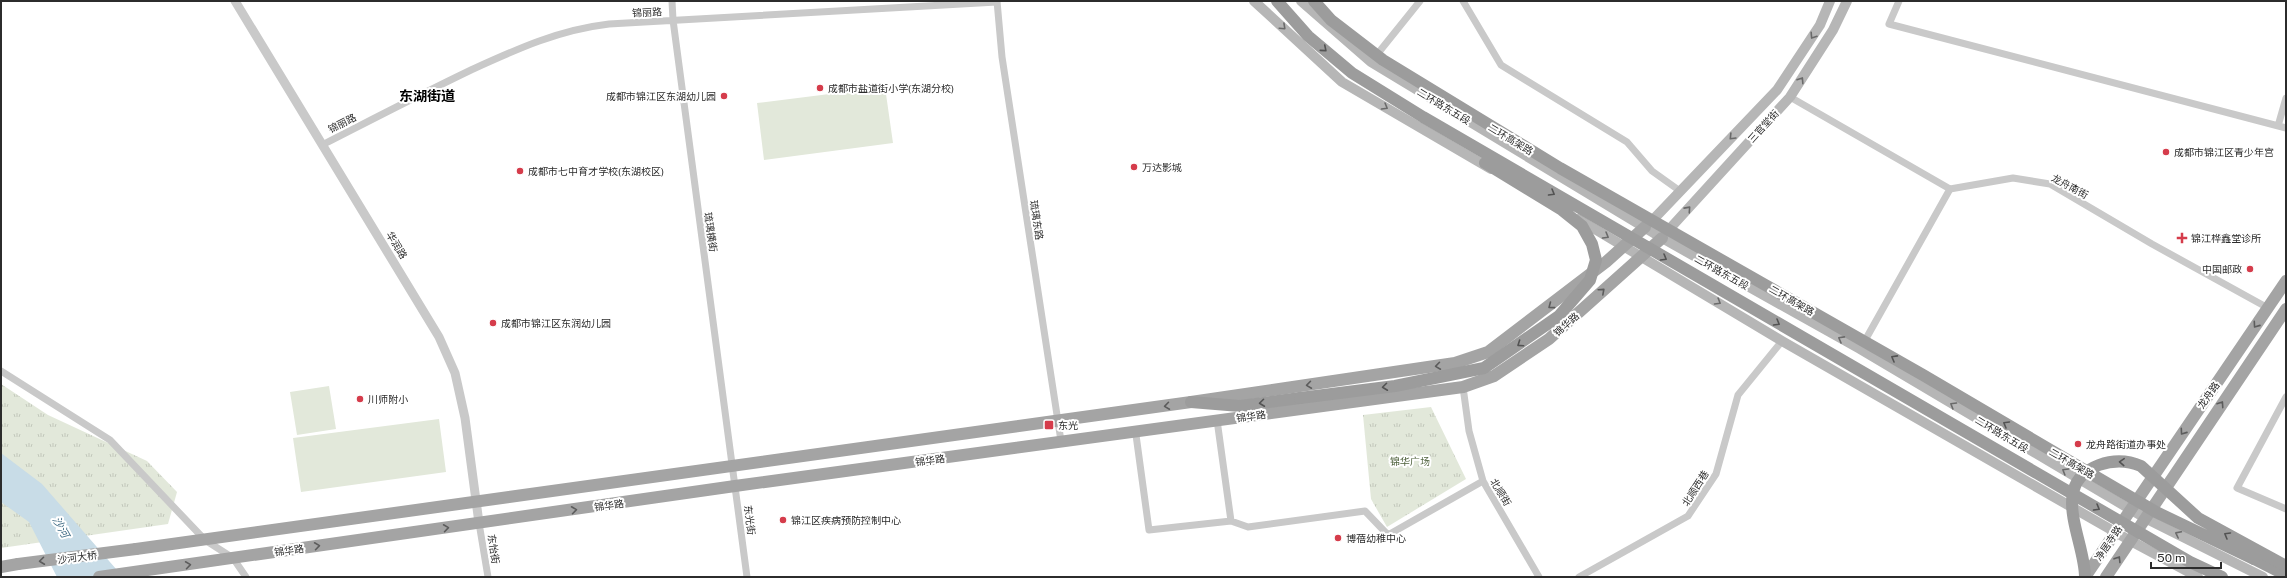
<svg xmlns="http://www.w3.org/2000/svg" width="2287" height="578" font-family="'Public Sans','Noto Sans SC',sans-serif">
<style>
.park{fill:url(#park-tufts)}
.garden{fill:#e2e8da}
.water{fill:#c8dce7}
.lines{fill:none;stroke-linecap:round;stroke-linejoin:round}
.minor{stroke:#c9c9c9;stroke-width:7}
.tertiary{stroke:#c9c9c9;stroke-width:9}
.secondary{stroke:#b6b6b6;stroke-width:10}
.primary{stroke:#a4a4a4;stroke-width:12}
.trunk{stroke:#9c9c9c;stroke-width:12}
.primary-bridge{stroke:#a4a4a4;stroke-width:12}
.trunk-bridge{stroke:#9c9c9c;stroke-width:12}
.oneway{stroke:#6a6a6a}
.oneway2{stroke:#535353}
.oneway3{stroke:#5c5c5c}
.poi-dot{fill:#d53c4b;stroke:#fff;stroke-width:1.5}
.labels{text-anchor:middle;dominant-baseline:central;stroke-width:4;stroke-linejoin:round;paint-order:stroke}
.street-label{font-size:10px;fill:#2c2c2c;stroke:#fff}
.poi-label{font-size:10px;fill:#2c2c2c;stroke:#fff;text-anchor:start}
.park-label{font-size:10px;fill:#50633e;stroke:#fff}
.water-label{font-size:11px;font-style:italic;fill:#426d86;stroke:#fff}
.district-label{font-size:14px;font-weight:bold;fill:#000;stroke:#fff}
</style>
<defs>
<pattern id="park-tufts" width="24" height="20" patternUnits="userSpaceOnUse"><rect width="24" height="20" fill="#e2e8da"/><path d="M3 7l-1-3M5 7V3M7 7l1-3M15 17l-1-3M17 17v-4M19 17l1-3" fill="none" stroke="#c2c7bb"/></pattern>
</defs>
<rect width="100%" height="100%" fill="#fff"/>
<path class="park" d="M1 384 48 415 147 461 177 492 168 524 1 548Z
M1431 407 1466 479 1387 527 1371 499 1363 415Z"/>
<path class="garden" d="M885 87 893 143 764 160 757 103Z
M329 386 336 429 297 435 290 392Z
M439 419 446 472 301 492 293 438Z"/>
<path class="water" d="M1 453 42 484 123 577H57L29 522 1 502Z"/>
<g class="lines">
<path class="minor" d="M672 1 673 20 747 577
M997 1 1002 57 1061 441
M1463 1 1501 65 1627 142 1652 171 1680 191
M1899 1 1889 24 2286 128
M1375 57 1420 1
M1790 97 1950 189 2013 178 2050 184 2152 244 2268 308
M2278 126 2286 98
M324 144C373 119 421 94 471 70 517 49 558 30 609 24L997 2
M1863 344 1950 189
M1 371 110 440 205 540 233 558 246 577
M1463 387 1469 431 1483 481 1539 577
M2286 397 2237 488 2286 509
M1136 435 1149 530 1231 521 1217 420
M1231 521 1248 527 1365 511 1388 535 1483 481
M479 523 488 577
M1579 577 1688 516 1716 474 1738 395 1782 341"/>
<path class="tertiary" d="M235 1 439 337 455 373 465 418 479 523"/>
<path class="secondary" d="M1254 1 1342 82 1491 169
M1301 1 1371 62 1662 238 1860 349 2145 518 2263 577
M1578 219 1782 341 2129 540 2198 577
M1647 226 1777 90 1820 25 1830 1
M1664 235 1790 97 1833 30 1847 1"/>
<path class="primary" d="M136 549 1191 402 1455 363 1488 352 1606 262 1645 227
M1 567 18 564
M99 577 735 486 1463 387 1494 376 1549 339 1662 238
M2085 577 2286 281
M2106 577 2286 309"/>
<path class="trunk" d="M1191 402 1240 406 1300 398
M2254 559 2286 575"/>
<path class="primary-bridge" d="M18 564 136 549"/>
<path class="trunk-bridge" d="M1277 1 1308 36 1352 73 1423 117 2190 562 2222 577
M1314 1 1331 20 1383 60 1560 168 1923 375 2156 512 2254 559
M1300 398 1395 386 1484 368 1559 316 1590 280 1596 260 1592 244 1582 226 1562 210 1485 163
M2085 577C2085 540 2048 484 2099 465 2113 460 2127 460 2141 466L2198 518 2286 566"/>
</g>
<defs><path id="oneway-chevron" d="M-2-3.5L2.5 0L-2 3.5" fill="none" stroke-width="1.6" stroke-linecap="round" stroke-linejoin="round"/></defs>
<g class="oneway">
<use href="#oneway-chevron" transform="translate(1283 27) rotate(43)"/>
<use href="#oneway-chevron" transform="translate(1813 36) rotate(123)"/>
<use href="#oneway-chevron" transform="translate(1801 80) rotate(-57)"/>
<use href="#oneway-chevron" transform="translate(1385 107) rotate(30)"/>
<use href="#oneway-chevron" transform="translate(1732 137) rotate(134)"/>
<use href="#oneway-chevron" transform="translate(1688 209) rotate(-48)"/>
<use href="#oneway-chevron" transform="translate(1606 236) rotate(30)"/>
<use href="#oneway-chevron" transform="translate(1718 302) rotate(31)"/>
<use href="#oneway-chevron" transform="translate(1841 339) rotate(-151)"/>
<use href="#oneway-chevron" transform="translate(1953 405) rotate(-149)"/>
<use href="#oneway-chevron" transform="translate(2065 471) rotate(-149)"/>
<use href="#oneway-chevron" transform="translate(2178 534) rotate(-153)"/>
</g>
<g class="oneway2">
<use href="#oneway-chevron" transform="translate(1324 49) rotate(40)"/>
<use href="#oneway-chevron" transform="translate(1552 193) rotate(30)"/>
<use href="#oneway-chevron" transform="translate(1664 258) rotate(30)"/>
<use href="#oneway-chevron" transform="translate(1777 323) rotate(30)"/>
<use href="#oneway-chevron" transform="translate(1520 344) rotate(146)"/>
<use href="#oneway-chevron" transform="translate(1894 358) rotate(-151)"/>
<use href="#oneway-chevron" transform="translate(1385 387) rotate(173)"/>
<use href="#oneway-chevron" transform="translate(1262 403) rotate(173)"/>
<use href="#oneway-chevron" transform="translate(2006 424) rotate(-150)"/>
<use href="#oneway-chevron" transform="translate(2122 462) rotate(-177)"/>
<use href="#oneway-chevron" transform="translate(2097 508) rotate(30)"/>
<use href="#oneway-chevron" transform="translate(2227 535) rotate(-150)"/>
</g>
<g class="oneway3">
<use href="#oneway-chevron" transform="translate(1602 291) rotate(-42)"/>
<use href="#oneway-chevron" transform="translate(1551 306) rotate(143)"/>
<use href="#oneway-chevron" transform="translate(2256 325) rotate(125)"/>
<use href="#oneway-chevron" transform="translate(1438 366) rotate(172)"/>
<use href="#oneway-chevron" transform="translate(1309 385) rotate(172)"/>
<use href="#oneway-chevron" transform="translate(2221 404) rotate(-56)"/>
<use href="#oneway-chevron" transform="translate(1167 406) rotate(172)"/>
<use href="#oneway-chevron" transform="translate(2183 432) rotate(125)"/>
<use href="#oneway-chevron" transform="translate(574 510) rotate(-8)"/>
<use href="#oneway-chevron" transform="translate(446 528) rotate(-8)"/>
<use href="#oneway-chevron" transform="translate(317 546) rotate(-8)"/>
<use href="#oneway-chevron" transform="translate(2118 559) rotate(-58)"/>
<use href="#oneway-chevron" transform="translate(42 561) rotate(173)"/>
<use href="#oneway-chevron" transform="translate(188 565) rotate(-8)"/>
</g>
<g class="poi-dot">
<circle cx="820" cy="88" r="4"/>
<circle cx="724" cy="96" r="4"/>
<circle cx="2166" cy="152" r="4"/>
<circle cx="1134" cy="167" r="4"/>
<circle cx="520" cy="171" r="4"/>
<path d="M2180 232h4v4h4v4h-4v4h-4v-4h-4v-4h4z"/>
<circle cx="2250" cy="269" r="4"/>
<circle cx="493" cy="323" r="4"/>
<circle cx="360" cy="399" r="4"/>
<rect x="1044" y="420" width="10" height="10" rx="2"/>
<circle cx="2078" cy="444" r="4"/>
<circle cx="783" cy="520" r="4"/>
<circle cx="1338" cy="538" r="4"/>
</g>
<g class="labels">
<g class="street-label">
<text transform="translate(647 12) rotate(-3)">锦丽路</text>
<text transform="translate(1444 106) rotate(31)">二环路东五段</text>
<text transform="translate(342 123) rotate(-27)">锦丽路</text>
<text transform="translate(1763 126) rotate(-48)">三官堂街</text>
<text transform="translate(1511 139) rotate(31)">二环高架路</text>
<text transform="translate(2070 186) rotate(28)">龙舟南街</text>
<text transform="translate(1037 220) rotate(81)">琉璃东路</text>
<text transform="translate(711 232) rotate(82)">琉璃横街</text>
<text transform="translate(397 245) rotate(59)">华润路</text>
<text transform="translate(1722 272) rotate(29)">二环路东五段</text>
<text transform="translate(1792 300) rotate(30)">二环高架路</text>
<text transform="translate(1566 324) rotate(-42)">锦华路</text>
<text transform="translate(2208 395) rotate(-55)">龙舟路</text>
<text transform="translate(1251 416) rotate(-8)">锦华路</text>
<text transform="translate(2002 434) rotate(31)">二环路东五段</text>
<text transform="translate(930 460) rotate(-8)">锦华路</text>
<text transform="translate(2072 463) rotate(30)">二环高架路</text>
<text transform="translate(1695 488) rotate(-57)">北顺西巷</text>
<text transform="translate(1501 492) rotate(59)">北顺街</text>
<text transform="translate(609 505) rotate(-8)">锦华路</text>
<text transform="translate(750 520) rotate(83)">东光街</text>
<text transform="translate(2108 543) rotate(-56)">净居寺路</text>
<text transform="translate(494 549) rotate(81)">东怡街</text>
<text transform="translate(289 550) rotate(-8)">锦华路</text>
<text transform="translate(77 557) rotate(-7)">沙河大桥</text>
</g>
<g class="poi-label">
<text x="828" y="88">成都市盐道街小学(东湖分校)</text>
<text x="716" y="96" text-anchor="end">成都市锦江区东湖幼儿园</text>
<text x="2174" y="152">成都市锦江区青少年宫</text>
<text x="1142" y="167">万达影城</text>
<text x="528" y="171">成都市七中育才学校(东湖校区)</text>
<text x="2191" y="238">锦江桦鑫堂诊所</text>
<text x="2242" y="269" text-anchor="end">中国邮政</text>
<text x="501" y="323">成都市锦江区东润幼儿园</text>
<text x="368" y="399">川师附小</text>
<text x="1058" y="425">东光</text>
<text x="2086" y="444">龙舟路街道办事处</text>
<text x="791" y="520">锦江区疾病预防控制中心</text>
<text x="1346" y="538">博蓓幼稚中心</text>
</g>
<g class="park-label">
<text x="1410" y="461">锦华广场</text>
</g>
<g class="water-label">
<text transform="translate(61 527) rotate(61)">沙河</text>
</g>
<g class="district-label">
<text x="427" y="96">东湖街道</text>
</g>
</g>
<rect width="2287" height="578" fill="none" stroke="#2c2c2c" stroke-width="4"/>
<path d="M2151 562v6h70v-6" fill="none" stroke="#2c2c2c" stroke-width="2"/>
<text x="2157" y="562" font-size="12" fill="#2c2c2c" stroke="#ffffff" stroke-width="3" paint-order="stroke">50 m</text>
</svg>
